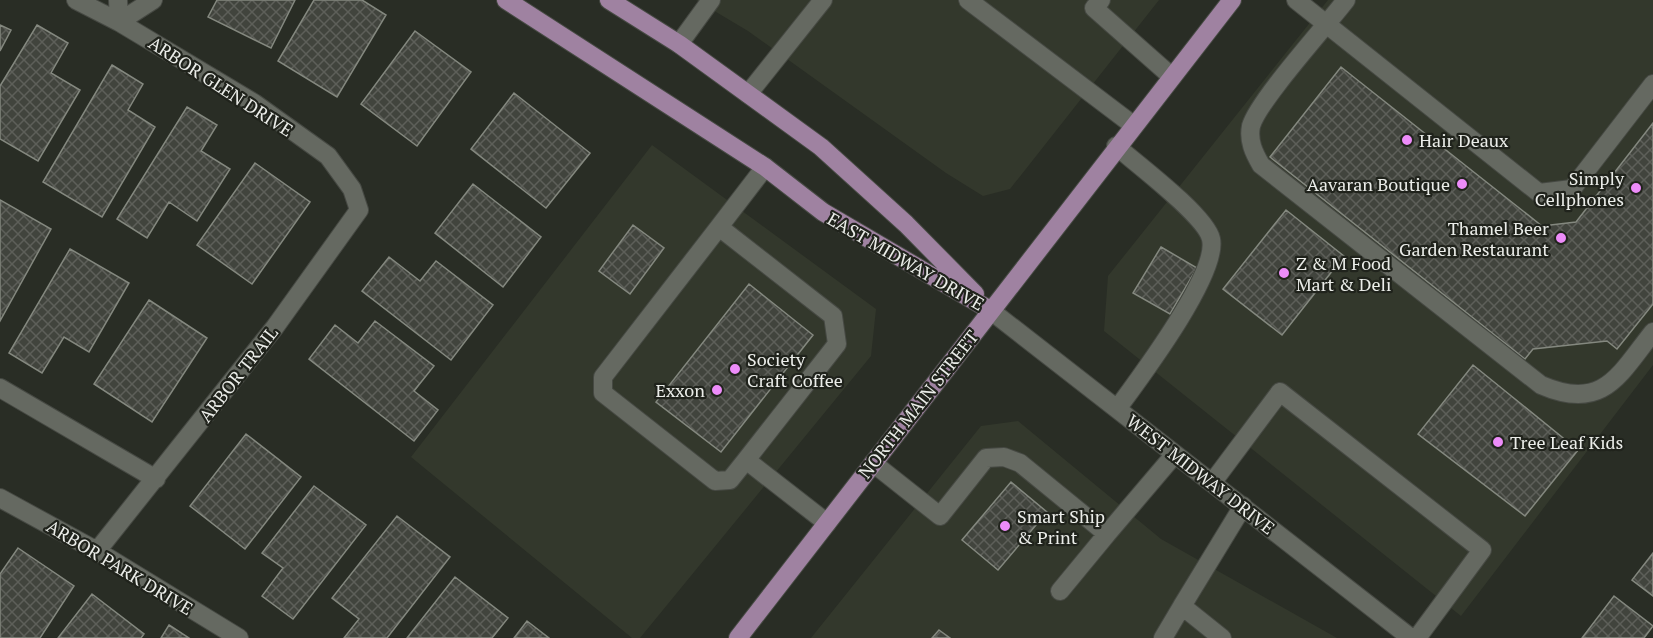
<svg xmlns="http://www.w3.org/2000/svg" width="1653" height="638" font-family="'PT Serif',serif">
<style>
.built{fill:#33382c}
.building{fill:url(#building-cross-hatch);stroke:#84887f;stroke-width:1.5}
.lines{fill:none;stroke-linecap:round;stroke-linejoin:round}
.minor-casing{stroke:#464943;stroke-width:20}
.major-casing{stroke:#464943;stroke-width:20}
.minor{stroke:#656961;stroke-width:18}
.major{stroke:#9f82a1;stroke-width:18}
.poi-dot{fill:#ed8cf9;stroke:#20231c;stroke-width:2}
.labels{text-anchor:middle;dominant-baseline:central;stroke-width:4.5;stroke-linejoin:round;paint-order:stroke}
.street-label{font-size:18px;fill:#ebede9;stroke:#20231c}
.poi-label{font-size:18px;fill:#ebede9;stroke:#20231c;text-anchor:start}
</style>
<defs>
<pattern id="building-cross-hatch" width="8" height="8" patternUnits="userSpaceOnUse" patternTransform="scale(1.5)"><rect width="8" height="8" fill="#41443d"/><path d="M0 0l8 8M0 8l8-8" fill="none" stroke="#5d5f59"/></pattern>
</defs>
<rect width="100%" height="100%" fill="#292d25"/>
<path class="built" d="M696 0H1159L1010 189 983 196 946 173 748 31Z
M1328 0H1653V365L1461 616 1104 331 1108 276Z
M652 145 876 309 871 356 640 638H632L411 457Z
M1018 421 1161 539 1337 638H811L981 426Z"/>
<path class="building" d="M217 0H295L271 48 208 17Z
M314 0H362L386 15 337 97 278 61Z
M0 25 11 30 0 51Z
M37 25 68 43 51 73 80 90 38 161 0 139V86Z
M415 31 471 72 417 146 361 104Z
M112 65 143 84 128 110 155 127 102 217 43 182Z
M1341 67 1542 226 1576 222 1653 123V304L1617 349 1607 341 1533 349 1525 359 1270 157Z
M514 93 590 153 546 208 471 149Z
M187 107 217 125 201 151 230 169 197 221 169 202 147 238 117 219Z
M255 163 310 202 252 284 197 245Z
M473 184 541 237 503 287 435 233Z
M0 200 51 229 0 321Z
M1286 210 1344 256 1282 335 1223 289Z
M633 225 664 248 630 294 599 271Z
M1161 247 1197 268 1170 314 1133 293Z
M70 249 129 283 89 352 64 337 42 373 9 353Z
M389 257 420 281 436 261 493 305 451 360 362 291Z
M749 284 813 335 721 452 656 402Z
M149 300 207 338 152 422 94 384Z
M375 321 434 366 414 391 438 410 414 441 309 359 335 325 358 343Z
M1473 365 1578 450 1525 516 1418 434Z
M246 434 301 477 245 549 190 506Z
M1011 482 1047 512 998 570 962 540Z
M314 486 366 525 293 619 262 596 283 568 262 553Z
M397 516 450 557 387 638H344L359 619 332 598Z
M18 548 74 586 40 638H0V574Z
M1653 553V596L1632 580Z
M455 577 508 618 492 638H407Z
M92 594 144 634 141 638H58Z
M1614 596 1653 626 1644 638H1582Z
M527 621 549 638H514Z
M169 625 189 638H161Z
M939 630 950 638H932Z"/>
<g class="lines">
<g class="minor-casing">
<path id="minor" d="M76 0 119 22 254 103 328 156 352 189 359 210 275 327 97 551
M118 0 119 22 153 0
M968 0 1133 125
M1101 0 1094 8 1171 76
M1296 0 1539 193 1572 189 1653 84
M1346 0C1327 25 1258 101 1251 126 1248 141 1254 153 1261 165L1541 385C1603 412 1619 375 1653 332
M679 44 711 0
M748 94 823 0
M1116 146C1137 164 1206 216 1211 239 1219 273 1139 379 1117 409
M765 167 719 227 833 316 837 344 746 460 827 523
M719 227 603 377V393L715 481 730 480 746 460
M990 310 1411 638
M0 388 156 479
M873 463 940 516 986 458 1004 457 1020 463 1107 534 1175 454
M1212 483 1280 392 1482 550 1417 638
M0 498 97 551 239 638
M1060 591 1107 534
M1163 638 1182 606
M1222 638 1182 606 1243 506"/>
</g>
<g class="major-casing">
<path id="major" d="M506 0 765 167 823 212 990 310
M609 0 679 44 821 147 906 224 975 294
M738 638 1232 0"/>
</g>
<use href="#minor" class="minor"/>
<use href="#major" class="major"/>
</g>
<g class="poi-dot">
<circle cx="1407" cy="140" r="6"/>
<circle cx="1462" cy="184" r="6"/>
<circle cx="1636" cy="188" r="6"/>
<circle cx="1561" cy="238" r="6"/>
<circle cx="1284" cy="273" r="6"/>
<circle cx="735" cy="369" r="6"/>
<circle cx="717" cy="390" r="6"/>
<circle cx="1498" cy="442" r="6"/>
<circle cx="1005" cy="526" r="6"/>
</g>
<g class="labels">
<g class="street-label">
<text transform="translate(221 86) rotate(33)">ARBOR GLEN DRIVE</text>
<text transform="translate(906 261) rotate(30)">EAST MIDWAY DRIVE</text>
<text transform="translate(238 374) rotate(-52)">ARBOR TRAIL</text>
<text transform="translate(918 404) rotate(-52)">NORTH MAIN STREET</text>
<text transform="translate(1201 474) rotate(38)">WEST MIDWAY DRIVE</text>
<text transform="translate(120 567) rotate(31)">ARBOR PARK DRIVE</text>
</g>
<g class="poi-label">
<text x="1419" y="140">Hair Deaux</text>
<text x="1624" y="178" text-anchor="end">Simply<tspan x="1624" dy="21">Cellphones</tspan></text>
<text x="1450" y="184" text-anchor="end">Aavaran Boutique</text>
<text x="1549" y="228" text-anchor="end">Thamel Beer<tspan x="1549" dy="21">Garden Restaurant</tspan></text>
<text x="1296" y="263">Z &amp; M Food<tspan x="1296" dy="21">Mart &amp; Deli</tspan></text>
<text x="747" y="359">Society<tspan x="747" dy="21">Craft Coffee</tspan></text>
<text x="705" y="390" text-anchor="end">Exxon</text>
<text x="1510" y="442">Tree Leaf Kids</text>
<text x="1017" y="516">Smart Ship<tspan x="1017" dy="21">&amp; Print</tspan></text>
</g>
</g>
</svg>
